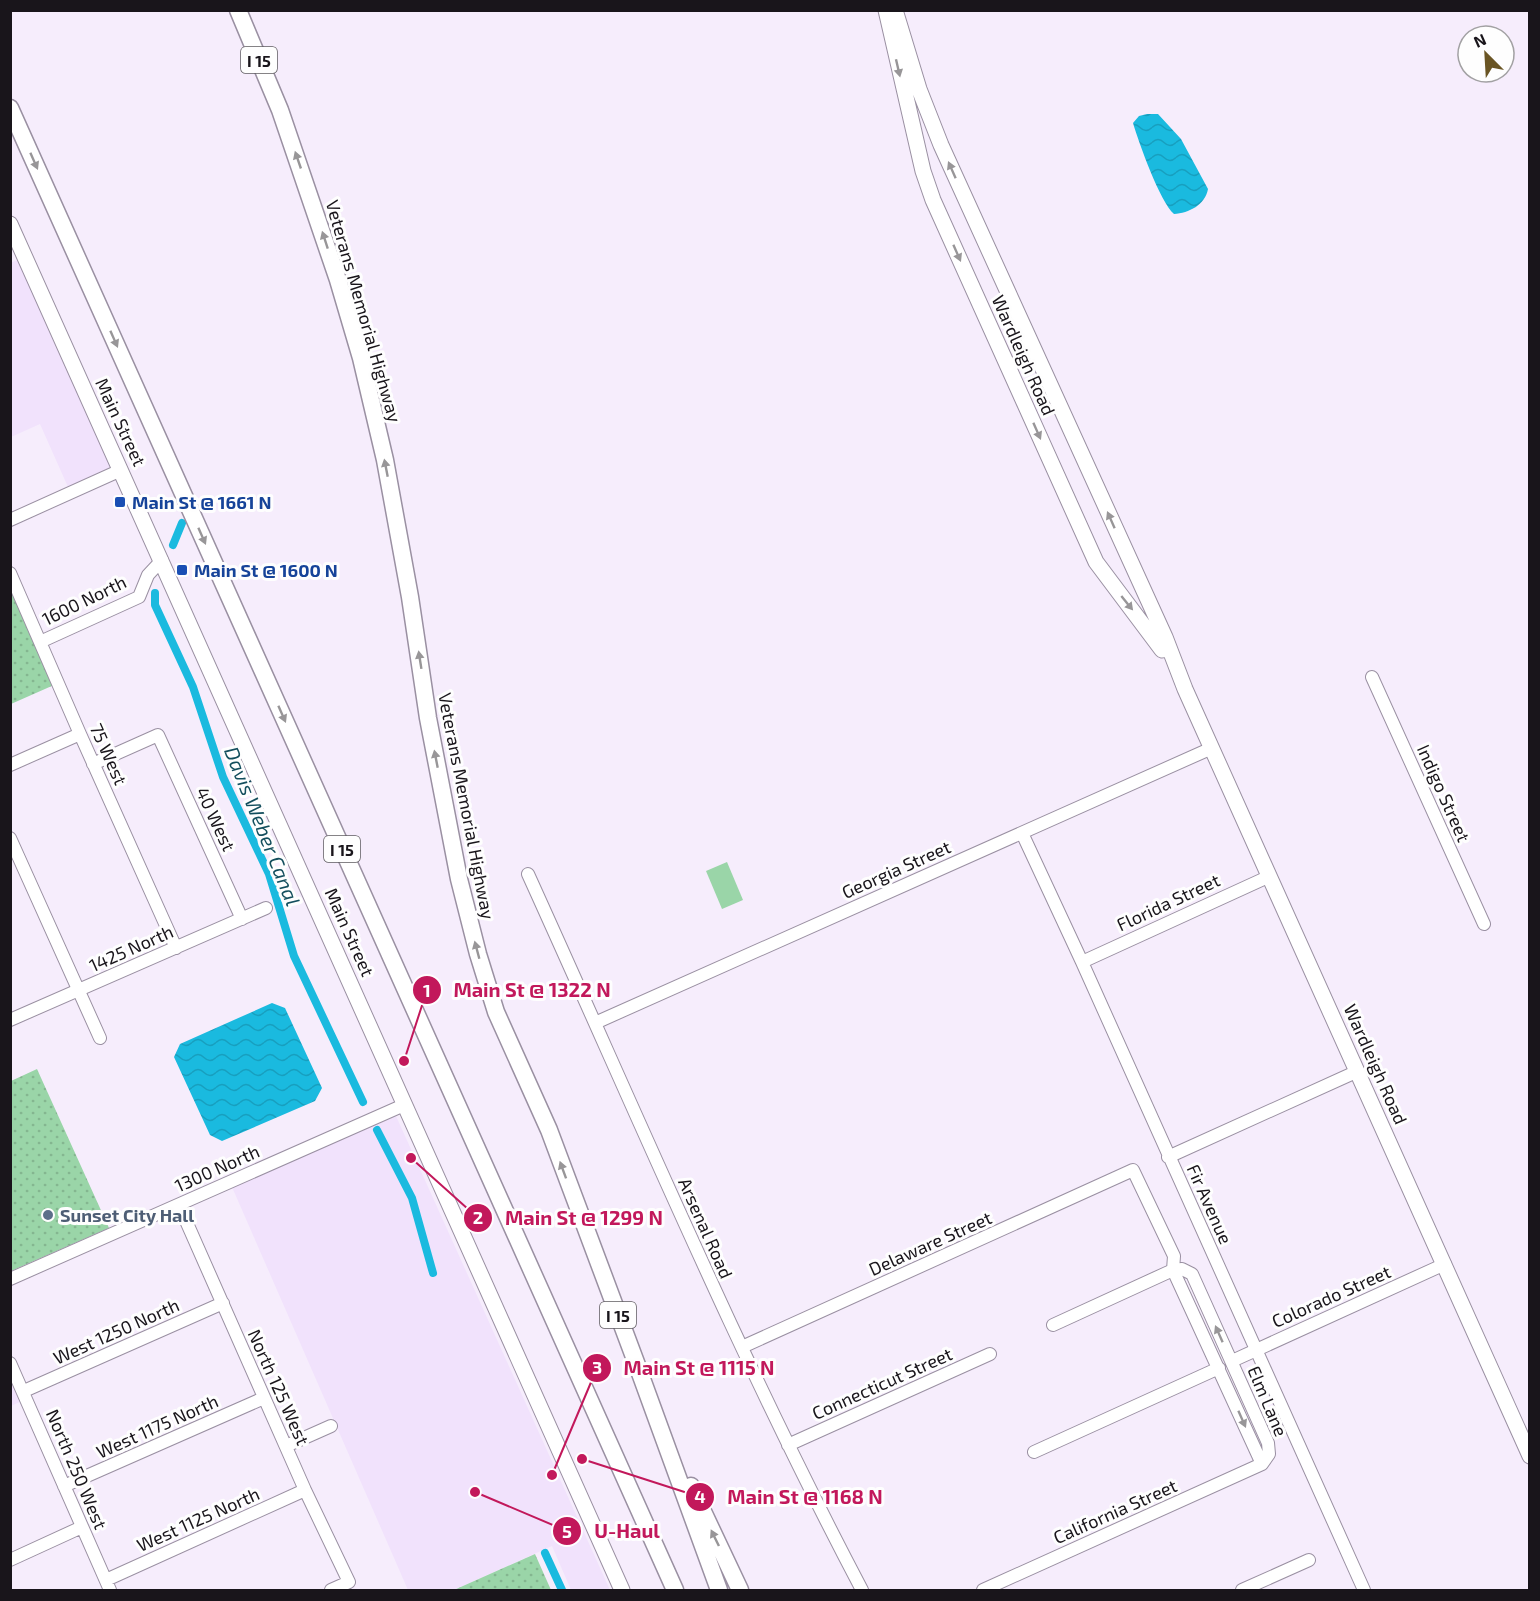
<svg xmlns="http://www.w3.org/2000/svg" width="1540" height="1601" font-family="'Exo 2',sans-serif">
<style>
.built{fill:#f1e2fc}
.park{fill:url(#park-dots)}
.garden{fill:#9ad5a8}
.water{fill:url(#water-waves)}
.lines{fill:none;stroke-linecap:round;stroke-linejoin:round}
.canal{stroke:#1abadf;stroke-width:8}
.minor-casing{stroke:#9a90a2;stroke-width:14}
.major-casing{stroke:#9a90a2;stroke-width:17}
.highway-casing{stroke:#9a90a2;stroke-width:19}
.minor{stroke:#fff;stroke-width:12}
.major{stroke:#fff;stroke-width:15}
.highway{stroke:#fff;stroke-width:16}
.oneway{fill:#989698}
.transit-dot{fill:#1a4fb4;stroke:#fefefe;stroke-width:2}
.service-dot{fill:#5c6f8a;stroke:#fefefe;stroke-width:2}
.labels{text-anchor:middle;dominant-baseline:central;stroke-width:6;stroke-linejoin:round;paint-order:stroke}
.shield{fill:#fefefe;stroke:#5e5b5f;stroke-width:1.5}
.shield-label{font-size:16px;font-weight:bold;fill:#19151b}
.street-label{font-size:18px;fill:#19151b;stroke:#fefefe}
.transit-label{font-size:18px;font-weight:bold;fill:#164399;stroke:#fefefe;text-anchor:start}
.service-label{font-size:18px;font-weight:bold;fill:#4e5e75;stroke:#fefefe;text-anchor:start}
.water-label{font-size:20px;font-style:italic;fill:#134e5d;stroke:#fefefe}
.leader{fill:none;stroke:#c2185b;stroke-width:2}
.callout-dot{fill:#c2185b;stroke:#fefefe;stroke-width:2}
.mark-label{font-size:18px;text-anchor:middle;font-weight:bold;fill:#fff}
.callout-label{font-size:20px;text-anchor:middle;font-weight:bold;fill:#c2185b;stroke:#fefefe;stroke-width:6;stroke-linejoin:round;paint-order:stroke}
</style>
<defs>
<pattern id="park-dots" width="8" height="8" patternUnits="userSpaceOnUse" patternTransform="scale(1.5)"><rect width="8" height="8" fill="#9ad5a8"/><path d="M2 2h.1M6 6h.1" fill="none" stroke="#84b690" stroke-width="1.8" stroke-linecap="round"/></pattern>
<pattern id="water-waves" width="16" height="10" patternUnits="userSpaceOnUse" patternTransform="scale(1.5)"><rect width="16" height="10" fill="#1abadf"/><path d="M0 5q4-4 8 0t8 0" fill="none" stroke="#179fbf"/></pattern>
</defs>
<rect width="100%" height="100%" fill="#f6edfc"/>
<path class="built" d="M23 258 115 465 68 487 40 424 11 437 10 263Z
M396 1116 610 1590H571L552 1546 454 1590H408L232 1187Z
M10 1368 24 1400 11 1406H10Z"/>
<path class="park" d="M10 587 54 685 11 704H10Z
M37 1069 109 1228 11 1271V1081Z
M535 1554 551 1590H454Z"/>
<path class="garden" d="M727 862 743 900 722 909 706 871Z"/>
<path class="water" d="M1147 114H1158L1181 139 1208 189C1205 205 1189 213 1174 214 1160 202 1139 143 1133 123L1139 116Z
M272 1003 285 1008 322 1088 315 1101 222 1141 210 1135 174 1057 180 1044Z"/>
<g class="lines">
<path class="canal" d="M173 545 182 523
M155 593V605L193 687 223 777 269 874 294 956 363 1102
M377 1130 412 1198 433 1273
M545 1553 562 1590"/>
<g class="minor-casing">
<path id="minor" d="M10 520 121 470
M10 573 80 734 176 948
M40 642 139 597 148 575 162 560
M1372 677 1484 924
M93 764 158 735 242 919
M10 765 80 734
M1022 833 1082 962 1364 1590
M10 838 100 1038
M528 874C637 1114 739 1357 862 1590
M1082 962 1270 876
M10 1020 266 908
M595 1023 1212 748
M1168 1157 1358 1071
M179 1205 305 1490 349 1582 331 1590
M10 1279 404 1105
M1053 1325 1173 1270 1182 1269 1192 1274 1268 1443 1269 1454 1262 1464
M742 1347 1133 1170 1174 1256 1173 1270 1262 1464
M1232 1361 1445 1264
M10 1363 110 1590
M24 1391 223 1303
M788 1445 990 1354
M286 1446 331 1426
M1034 1452 1219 1368
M64 1486 264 1398
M10 1560 82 1527
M106 1580 305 1490
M983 1590 1262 1464
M1242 1590 1309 1560"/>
</g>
<g class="major-casing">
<path id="major" d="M886 10 923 171 933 200 1096 562 1162 650
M895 10 919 89 941 145 1165 637 1185 689 1530 1456
M10 224 622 1590"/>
</g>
<g class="highway-casing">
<path id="highway" d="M238 10 280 110 338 280 361 358 385 460 410 597 428 718 459 879 478 954 496 1012 549 1130 637 1365 719 1590
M10 108 675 1590
M691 1486 740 1590"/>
</g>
<use href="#minor" class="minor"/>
<use href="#major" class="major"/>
<use href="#highway" class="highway"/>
</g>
<defs><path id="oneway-solid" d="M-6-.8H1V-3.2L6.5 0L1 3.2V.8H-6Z" transform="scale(1.5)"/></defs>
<g class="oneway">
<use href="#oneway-solid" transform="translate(898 68) rotate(77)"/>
<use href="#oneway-solid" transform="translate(298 160) rotate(-109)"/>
<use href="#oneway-solid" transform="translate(34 161) rotate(66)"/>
<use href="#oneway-solid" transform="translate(952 170) rotate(-114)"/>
<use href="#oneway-solid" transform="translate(325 240) rotate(-108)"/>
<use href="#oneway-solid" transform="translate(957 253) rotate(66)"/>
<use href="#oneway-solid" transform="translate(114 339) rotate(66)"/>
<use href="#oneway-solid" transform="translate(1037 431) rotate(66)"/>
<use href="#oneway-solid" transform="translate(386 468) rotate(-101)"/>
<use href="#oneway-solid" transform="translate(1111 520) rotate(-114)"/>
<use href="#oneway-solid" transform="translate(202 536) rotate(66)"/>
<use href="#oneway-solid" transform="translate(1127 603) rotate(51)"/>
<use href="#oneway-solid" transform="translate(420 660) rotate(-99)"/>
<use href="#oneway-solid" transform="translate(282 714) rotate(66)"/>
<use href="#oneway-solid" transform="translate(436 759) rotate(-101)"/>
<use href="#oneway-solid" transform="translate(477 950) rotate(-105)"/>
<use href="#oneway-solid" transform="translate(563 1170) rotate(-110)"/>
<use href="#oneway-solid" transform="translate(1219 1334) rotate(-114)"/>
<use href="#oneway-solid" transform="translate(1242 1419) rotate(66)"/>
<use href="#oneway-solid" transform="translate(715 1538) rotate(-116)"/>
</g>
<g class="transit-dot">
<rect x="114" y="496" width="12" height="12" rx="3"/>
<rect x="176" y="564" width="12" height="12" rx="3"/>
</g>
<circle class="service-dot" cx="48" cy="1215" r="6"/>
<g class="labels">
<g class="shield">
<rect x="241" y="47" width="36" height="26" rx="4.5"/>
<rect x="324" y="836" width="36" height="26" rx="4.5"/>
<rect x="600" y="1302" width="36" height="26" rx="4.5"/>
</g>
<g class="shield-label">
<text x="259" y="60">I 15</text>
<text x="342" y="849">I 15</text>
<text x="618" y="1315">I 15</text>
</g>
<g class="street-label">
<text transform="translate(364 311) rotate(74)">Veterans Memorial Highway</text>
<text transform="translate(1024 355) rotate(66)">Wardleigh Road</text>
<text transform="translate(121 422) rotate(65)">Main Street</text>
<text transform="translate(84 600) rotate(-26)">1600 North</text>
<text transform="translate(109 754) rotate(66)">75 West</text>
<text transform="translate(1444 793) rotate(66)">Indigo Street</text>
<text transform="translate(467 806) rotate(79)">Veterans Memorial Highway</text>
<text transform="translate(216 819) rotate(65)">40 West</text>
<text transform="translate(896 869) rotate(-24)">Georgia Street</text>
<text transform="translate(1168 902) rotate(-25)">Florida Street</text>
<text transform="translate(350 932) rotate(66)">Main Street</text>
<text transform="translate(131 948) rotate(-24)">1425 North</text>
<text transform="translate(1376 1064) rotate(66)">Wardleigh Road</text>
<text transform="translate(217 1168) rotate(-24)">1300 North</text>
<text transform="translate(1210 1204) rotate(66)">Fir Avenue</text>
<text transform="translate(706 1228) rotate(66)">Arsenal Road</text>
<text transform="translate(930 1243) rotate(-24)">Delaware Street</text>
<text transform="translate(1331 1296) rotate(-24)">Colorado Street</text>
<text transform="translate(116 1331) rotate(-24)">West 1250 North</text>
<text transform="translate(882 1383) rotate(-24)">Connecticut Street</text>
<text transform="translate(279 1387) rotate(66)">North 125 West</text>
<text transform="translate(1268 1401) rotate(67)">Elm Lane</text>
<text transform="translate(157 1426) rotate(-24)">West 1175 North</text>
<text transform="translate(77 1469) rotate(67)">North 250 West</text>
<text transform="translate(1115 1511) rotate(-24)">California Street</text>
<text transform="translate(198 1519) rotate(-24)">West 1125 North</text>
</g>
<g class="transit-label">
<text x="132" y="502">Main St @ 1661 N</text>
<text x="194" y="570">Main St @ 1600 N</text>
</g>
<g class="service-label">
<text x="60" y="1215">Sunset City Hall</text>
</g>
<g class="water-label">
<text transform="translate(263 826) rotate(68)">Davis Weber Canal</text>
</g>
</g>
<path class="leader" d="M404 1061L427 990M411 1158L478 1218M552 1475L597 1368M582 1459L700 1497M475 1492L567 1531"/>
<g class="callout-dot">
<circle cx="404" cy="1061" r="6"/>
<circle cx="411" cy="1158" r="6"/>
<circle cx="552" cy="1475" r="6"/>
<circle cx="582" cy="1459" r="6"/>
<circle cx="475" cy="1492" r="6"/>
<circle cx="427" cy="990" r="15"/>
<circle cx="478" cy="1218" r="15"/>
<circle cx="597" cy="1368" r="15"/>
<circle cx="700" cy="1497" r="15"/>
<circle cx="567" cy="1531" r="15"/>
</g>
<g class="mark-label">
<text x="427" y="997">1</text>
<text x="478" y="1224">2</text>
<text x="597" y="1374">3</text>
<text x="700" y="1503">4</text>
<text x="567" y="1538">5</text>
</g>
<g class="callout-label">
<text x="532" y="997">Main St @ 1322 N</text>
<text x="584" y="1225">Main St @ 1299 N</text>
<text x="699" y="1375">Main St @ 1115 N</text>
<text x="805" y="1504">Main St @ 1168 N</text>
<text x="627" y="1538">U-Haul</text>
</g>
<rect width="1540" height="1601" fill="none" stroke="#19151b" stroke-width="24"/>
<g transform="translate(1486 54) rotate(336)"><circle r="28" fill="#fefefe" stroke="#a2a1a3" stroke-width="1.5"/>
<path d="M0-4.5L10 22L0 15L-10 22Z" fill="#6a5524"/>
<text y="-9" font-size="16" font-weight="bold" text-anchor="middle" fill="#19151b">N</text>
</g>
</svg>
